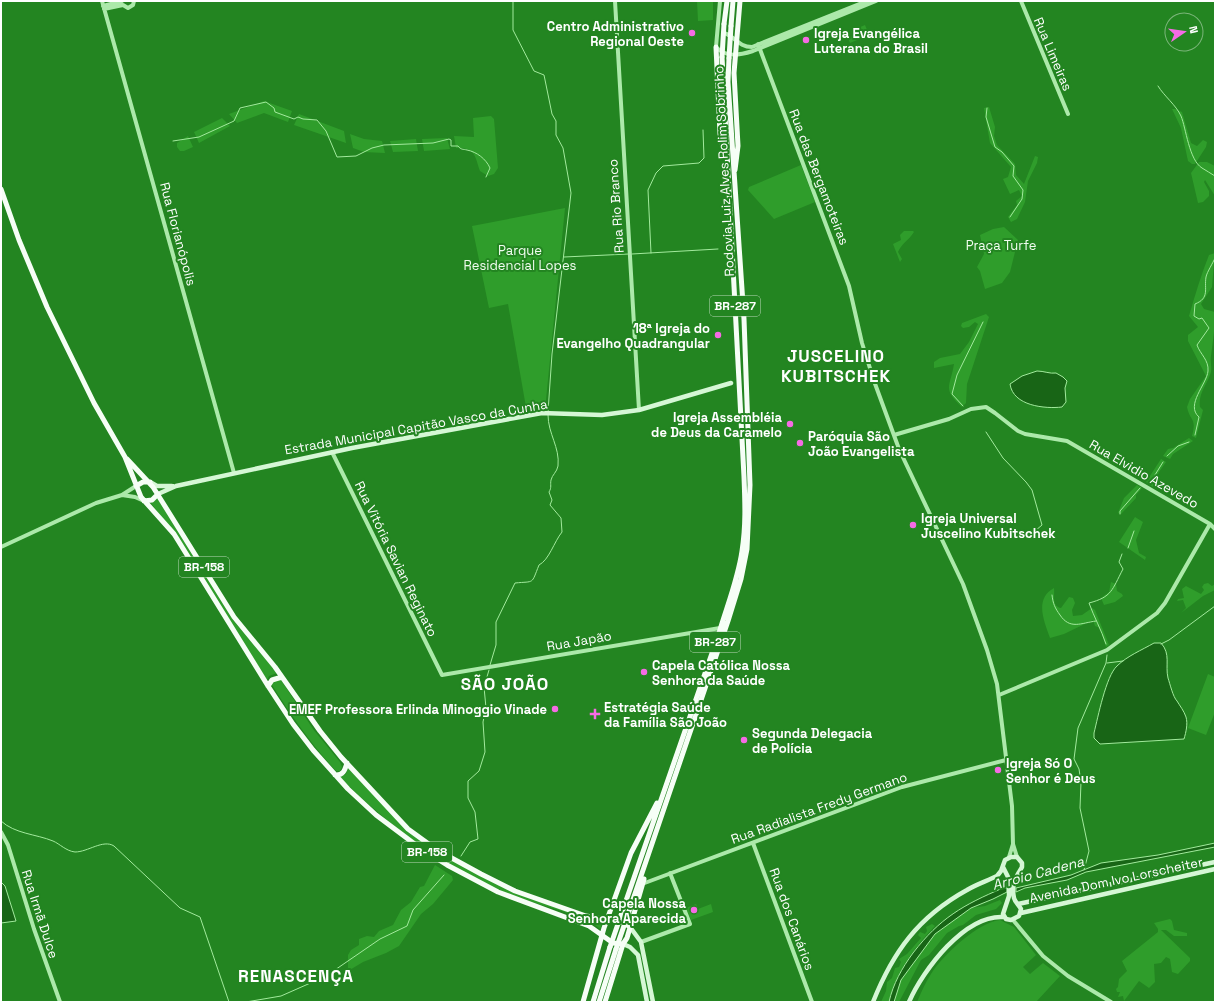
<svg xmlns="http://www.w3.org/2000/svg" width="1216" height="1003" font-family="'Space Grotesk',sans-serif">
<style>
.green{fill:#2f9d2b}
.water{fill:#186516;stroke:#a2ea9d}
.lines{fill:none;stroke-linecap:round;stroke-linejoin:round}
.stream{stroke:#a2ea9d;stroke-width:1}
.tertiary{stroke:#ace9aa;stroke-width:4}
.secondary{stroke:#d5f7d5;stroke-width:4.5}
.trunk{stroke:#f6fef6;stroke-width:5}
.trunk-bridge{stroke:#f6fef6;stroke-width:5}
.poi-dot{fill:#f66be5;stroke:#238521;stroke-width:1.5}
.labels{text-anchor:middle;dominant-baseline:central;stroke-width:4;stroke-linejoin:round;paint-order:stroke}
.shield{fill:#238521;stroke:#bddabc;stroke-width:1}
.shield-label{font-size:12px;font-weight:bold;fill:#fff}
.poi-label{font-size:13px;font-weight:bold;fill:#fff;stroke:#238521;text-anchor:start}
.street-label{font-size:13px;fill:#fff;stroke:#238521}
.park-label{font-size:13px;fill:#f1fdf0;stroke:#238521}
.water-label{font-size:14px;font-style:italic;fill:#f4fdf4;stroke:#238521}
.district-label{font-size:17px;font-weight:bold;letter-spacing:1px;fill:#fff;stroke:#238521}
</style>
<rect width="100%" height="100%" fill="#238521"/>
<path class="green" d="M697 1H713V20L698 21Z
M865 25 869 35 850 43 848 38 853 36 851 31Z
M264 101 292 111 288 122 264 113 237 123 229 114Z
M989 107 995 127 994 136 997 145 1015 164 1016 175 1024 184 1035 156 1038 157 1037 163 1028 181 1025 202 1017 219 1011 222 1008 217 1017 205 1016 201 1022 196 1019 190 1010 194 1003 179 1008 177 1011 167 990 143 984 108Z
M1172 109H1175L1182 112 1191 143 1197 146 1203 140 1207 142 1206 147 1195 164H1192L1188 161 1181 128Z
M299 114 344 131 346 143 294 125Z
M491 116 494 119 498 168 494 174 488 176 480 171C475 157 476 147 456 148L454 136 474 137 473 118Z
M222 118 230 126 199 143 194 132Z
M350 134 364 139 382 141 385 153 364 152 353 148Z
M188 136 193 147 184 151H180L177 147V143Z
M447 138 450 149 424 151 422 139Z
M416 139 418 151 393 152 390 141Z
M1199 162H1207L1215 166V196L1205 180 1204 182 1209 191V196L1203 202 1198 203 1191 173Z
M801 165 815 202 774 219 748 190 749 187Z
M565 208 545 410 527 413 508 304 489 308 472 226Z
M1004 227 1018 240 1010 272 1002 283 985 289 980 271 977 267 984 254 980 235 993 229Z
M904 231H913L914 232C909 240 901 244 898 252L902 259 900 262 893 244 901 240 900 235Z
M1215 250 1212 287 1201 304 1204 309 1215 312C1215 328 1213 341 1211 356 1210 361 1212 366 1211 372 1207 385 1198 393 1200 407L1203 410 1196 438 1192 436C1197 417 1190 422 1187 407L1190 399 1206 376 1188 341V335L1198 327 1189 316C1195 295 1201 275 1209 255L1215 253Z
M986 314 989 317 967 384 966 403 962 407C942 388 950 388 954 364L934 368V362L940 358 960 354 969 342 978 324 975 322 969 327 963 328 961 326 962 323Z
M1189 438 1193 441 1173 454 1170 459 1163 456 1168 449 1173 448Z
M1161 459 1166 462 1159 472 1153 487 1146 482Z
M1137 485 1142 488 1136 495V498L1121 514 1118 513 1124 498Z
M157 498 233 620 277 673 269 676 267 680 184 547 151 503Z
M1135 517 1143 522 1136 540 1139 553 1146 557 1145 560 1119 542Z
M1111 582 1116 584 1117 591 1122 594 1123 596 1115 602 1104 605 1101 598 1109 592Z
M1208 583 1212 586 1215 584V590L1203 596 1181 613 1186 608 1183 600 1177 601 1178 599 1184 598 1182 589 1186 586 1201 594 1204 590 1202 587 1204 584Z
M1054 588C1055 596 1051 606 1061 608L1069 597 1073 598 1075 603 1072 610 1073 616 1082 615 1092 608 1095 610 1109 645 1106 647 1100 628 1095 626 1093 620 1064 634 1050 638C1044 621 1034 599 1054 588Z
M1208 674 1215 677V712L1206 735 1188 728Z
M278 679 281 680 313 729 340 762 342 767 340 771H336C311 744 291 715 272 685V682Z
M348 768 401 823 442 855 500 885 584 917 603 922 600 929C581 913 532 904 506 893 443 865 388 826 340 777L346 774Z
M435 865 452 876 453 880 433 904 421 914 399 946 386 953 363 962 348 971V955L351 950 359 945V939L367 936 374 937 379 931 393 925 401 910 411 902 420 887 424 886Z
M1000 900 1002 903 996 909 976 915 963 925 959 926 947 933 929 955 921 960 899 1002H894L901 980 935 934 971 908 985 906Z
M696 904 698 909 711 904 713 912 691 920 686 908Z
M1170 919 1172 921 1174 930 1187 933V936H1174L1166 930H1161L1190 958V961L1178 974 1172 972 1170 959 1166 957 1161 963 1154 964 1155 982 1149 988 1139 981 1124 1001 1123 996 1118 997 1120 992H1117L1116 989 1118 987 1119 979 1127 971 1122 961 1158 932V929L1154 923Z
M1000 920 1014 927 1036 955 1023 967 1030 974 1043 963 1060 976 1036 1002H917C921 993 925 983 931 974 942 956 978 922 1000 920Z
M932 924 935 926C915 947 895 973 889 1002H881L886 991 887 982 892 978 895 968 899 967 901 962 899 959 907 954 921 938 918 935 920 932 925 934 927 931 926 927Z"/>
<path class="water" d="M1037 371C1044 371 1050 374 1056 373L1063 377 1067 381 1065 388 1066 402 1062 407C1045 409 1013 406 1010 384L1022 376Z
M1154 643H1161C1171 654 1165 665 1168 678 1170 684 1173 697 1177 701 1180 706 1184 711 1186 717 1188 724 1186 732 1184 739L1100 744 1094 738V733C1098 717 1106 676 1117 666 1127 656 1142 650 1154 643Z
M1215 843V847L1086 872 1067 880 1025 888 1016 892V888L1071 875 1101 863 1158 855Z
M1 882 5 886 16 921 1 923Z
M1003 888H1007V892L993 899 971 908 935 934 901 980 894 1002H889C893 984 902 968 913 953 940 918 963 905 1003 888Z"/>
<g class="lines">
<path class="stream" d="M513 1V30L534 71 544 75 552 114 556 121V135L563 148 571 193 552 354 548 412
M1158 86C1164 96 1176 105 1181 116 1186 128 1189 160 1202 168 1206 171 1211 173 1215 176
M987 108 986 117 995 147 1002 152 1014 166 1013 176 1023 190 1022 199 1010 217
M173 141 199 137 234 121 240 108 266 102 274 108 275 112 294 119 298 117 303 119 317 120 326 131 337 157 356 156 372 148 384 145 433 143 449 139 451 140V146H458C461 150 463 149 467 150 477 152 486 159 490 168L486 177
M651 253 648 190 656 173 663 166 699 163 704 158 703 130
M632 254 718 249
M564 257 629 254
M963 406 952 394 957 375 983 322
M986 432 1003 458 1026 482 1032 490 1042 525 1035 531
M1195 435 1199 417C1185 405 1207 384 1208 371 1209 360 1200 354 1197 345L1209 328 1202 318 1199 319 1194 316 1195 304C1210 298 1204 289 1206 277 1207 272 1213 263 1215 258
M1167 456 1178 446 1189 442
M1150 483 1163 462
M1120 514V511L1140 488
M1128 548 1134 531
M1052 595C1053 604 1055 608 1060 615 1070 630 1081 623 1096 621
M1106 644C1101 629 1094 617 1089 603 1112 597 1112 590 1123 569L1119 562 1122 554
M1161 644 1169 640 1215 606
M1107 663 1123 661
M490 665 496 645V622L515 583C535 581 531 585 539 565 549 560 554 542 562 532L561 518 550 505 552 500 549 492C552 487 550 485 551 480 552 475 557 472 558 466 560 447 548 434 548 415
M1 821C15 834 36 834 53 841 60 844 66 851 75 852 88 852 103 839 114 846L180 908 200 917 229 1002
M461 856 470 842 478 839 475 812 468 798V781L479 771 485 752 483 722 486 708 484 687 489 670
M1084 870 1089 851 1080 808 1081 782 1079 769 1074 759 1078 728 1106 663 1107 655
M246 1002 281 996 315 981 329 974 380 939 407 926 413 910 444 875"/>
<path class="tertiary" d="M102 1 234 473
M615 1 639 410
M720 1 716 47C726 58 740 55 753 51L876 1
M1021 1 1068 114
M103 6 122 1
M104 9 123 5 128 8 133 5 134 1
M724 33C735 36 738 47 752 47L867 1
M758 44 849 286 862 343 874 381 899 449 963 584 987 650 997 684 1012 806 1013 844 1017 857
M894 435 949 419 971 409 986 407 995 413 1018 431 1025 434 1067 441 1210 524 1215 529
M332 452 442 675 720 628
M122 495 135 497 144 501
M1 547 96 503 122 495 136 486
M999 695 1107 650 1157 613 1165 603 1210 524
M1 832 8 845 34 929 60 1002
M753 843 812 1002
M1009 857 1013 844
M642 884 902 787 1006 760
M1013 920 1043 956 1068 976 1111 1002
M641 942 690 924 670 873"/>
<path class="secondary" d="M150 482 157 486H172
M158 494 176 486 352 448 542 413 602 415 639 410 731 383
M1018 904 1215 862
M1021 913 1215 869
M630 927 641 942 653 1002
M623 944 630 947 638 955 647 1002
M873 1002C893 952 918 917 967 890 977 884 987 881 997 876L1001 871 1005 860 1011 857H1017L1022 863V867C1016 877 1011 885 1014 898 1015 902 1019 905 1021 909L1019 916 1011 920 1006 919 1003 914 1009 896V879L1003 867
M909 1002C923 970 965 914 1004 917"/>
<path class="trunk" d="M724 24 727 1
M731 26 733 1
M716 47 720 134 724 153
M735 170 738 146 734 73 740 1
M1 189 19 240 47 307 94 403 125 457 141 497 174 534 268 686 293 724 313 750 348 789 376 815 420 848 447 865 498 892 589 926 613 943 623 944
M127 459 153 487 234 617 275 667 320 731 341 757 408 829 437 850 481 874 515 891 586 916 622 922 630 927
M136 486 143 482H150
M144 501 152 500 158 494
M268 686 272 680 282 677
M335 775C343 776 345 770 347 763
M620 918 719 633C727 606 738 579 742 551 746 526 745 502 744 477L722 57
M626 920 728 621 741 579 747 549 750 485 744 319 728 82 729 58
M583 1002 604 928 631 853 657 803
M593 1002 610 947
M599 1002 616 949
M605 1002 623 944 627 938 644 879"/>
<path class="trunk-bridge" d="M722 57 724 24
M729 58 731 26
M610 947 620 918
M616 949 626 920"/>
</g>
<g class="poi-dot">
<circle cx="692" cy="33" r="4"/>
<circle cx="806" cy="40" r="4"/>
<circle cx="718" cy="335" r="4"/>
<circle cx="790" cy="424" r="4"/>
<circle cx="800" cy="443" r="4"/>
<circle cx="913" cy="525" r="4"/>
<circle cx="644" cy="672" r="4"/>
<circle cx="555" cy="709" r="4"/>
<path d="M593 708h4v4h4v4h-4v4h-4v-4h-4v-4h4z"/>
<circle cx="744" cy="740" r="4"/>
<circle cx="998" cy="770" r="4"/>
<circle cx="694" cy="910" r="4"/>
</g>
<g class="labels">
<g class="shield">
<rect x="710" y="296" width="50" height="20" rx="3"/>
<rect x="179" y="557" width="50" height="20" rx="3"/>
<rect x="690" y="632" width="50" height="20" rx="3"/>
<rect x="402" y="842" width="50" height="20" rx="3"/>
</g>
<g class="shield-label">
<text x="735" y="306">BR-287</text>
<text x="204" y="567">BR-158</text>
<text x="715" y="642">BR-287</text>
<text x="427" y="852">BR-158</text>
</g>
<g class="poi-label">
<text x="684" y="26" text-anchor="end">Centro Administrativo<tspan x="684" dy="15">Regional Oeste</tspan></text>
<text x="814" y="33">Igreja Evangélica<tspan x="814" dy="15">Luterana do Brasil</tspan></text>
<text x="710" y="328" text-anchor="end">18ª Igreja do<tspan x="710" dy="15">Evangelho Quadrangular</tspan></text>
<text x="782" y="417" text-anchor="end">Igreja Assembléia<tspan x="782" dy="15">de Deus da Caramelo</tspan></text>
<text x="808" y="436">Paróquia São<tspan x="808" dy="15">João Evangelista</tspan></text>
<text x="921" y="518">Igreja Universal<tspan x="921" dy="15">Juscelino Kubitschek</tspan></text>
<text x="652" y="665">Capela Católica Nossa<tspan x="652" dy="15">Senhora da Saúde</tspan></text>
<text x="604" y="707">Estratégia Saúde<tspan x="604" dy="15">da Família São João</tspan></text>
<text x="547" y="709" text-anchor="end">EMEF Professora Erlinda Minoggio Vinade</text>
<text x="752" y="733">Segunda Delegacia<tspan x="752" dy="15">de Polícia</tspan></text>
<text x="1006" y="763">Igreja Só O<tspan x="1006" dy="15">Senhor é Deus</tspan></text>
<text x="686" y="903" text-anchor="end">Capela Nossa<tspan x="686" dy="15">Senhora Aparecida</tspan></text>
</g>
<g class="street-label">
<text transform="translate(1053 54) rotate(67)">Rua Limeiras</text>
<text transform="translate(724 171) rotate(-93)">Rodovia Luiz Alves Rolim Sobrinho</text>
<text transform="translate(819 177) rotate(69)">Rua das Bergamoteiras</text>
<text transform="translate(616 206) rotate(-94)">Rua Rio Branco</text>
<text transform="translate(178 234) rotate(75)">Rua Florianópolis</text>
<text transform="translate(416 427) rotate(-10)">Estrada Municipal Capitão Vasco da Cunha</text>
<text transform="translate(1144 474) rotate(30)">Rua Elvidio Azevedo</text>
<text transform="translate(396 559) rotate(64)">Rua Vitória Savian Reginato</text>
<text transform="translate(579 641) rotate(-10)">Rua Japão</text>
<text transform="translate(819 808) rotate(-20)">Rua Radialista Fredy Germano</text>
<text transform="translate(1116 880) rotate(-12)">Avenida Dom Ivo Lorscheiter</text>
<text transform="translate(40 914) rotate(72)">Rua Irmã Dulce</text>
<text transform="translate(792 919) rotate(70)">Rua dos Canários</text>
</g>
<g class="park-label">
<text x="1001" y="245">Praça Turfe</text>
<text x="520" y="250">Parque<tspan x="520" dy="15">Residencial Lopes</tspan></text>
</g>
<g class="water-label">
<text transform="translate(1038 873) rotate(-15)">Arroio Cadena</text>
</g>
<g class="district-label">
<text x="836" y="356">JUSCELINO<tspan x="836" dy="20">KUBITSCHEK</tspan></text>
<text x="505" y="684">SÃO JOÃO</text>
<text x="296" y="976">RENASCENÇA</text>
</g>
</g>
<rect width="1216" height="1003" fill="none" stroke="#ffffff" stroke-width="4"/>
<g transform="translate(1184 32) rotate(77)"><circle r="19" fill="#238521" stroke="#7bb67a"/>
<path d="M0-3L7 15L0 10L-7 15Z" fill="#f66be5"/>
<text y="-6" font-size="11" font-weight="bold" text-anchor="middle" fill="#ffffff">N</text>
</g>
</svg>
